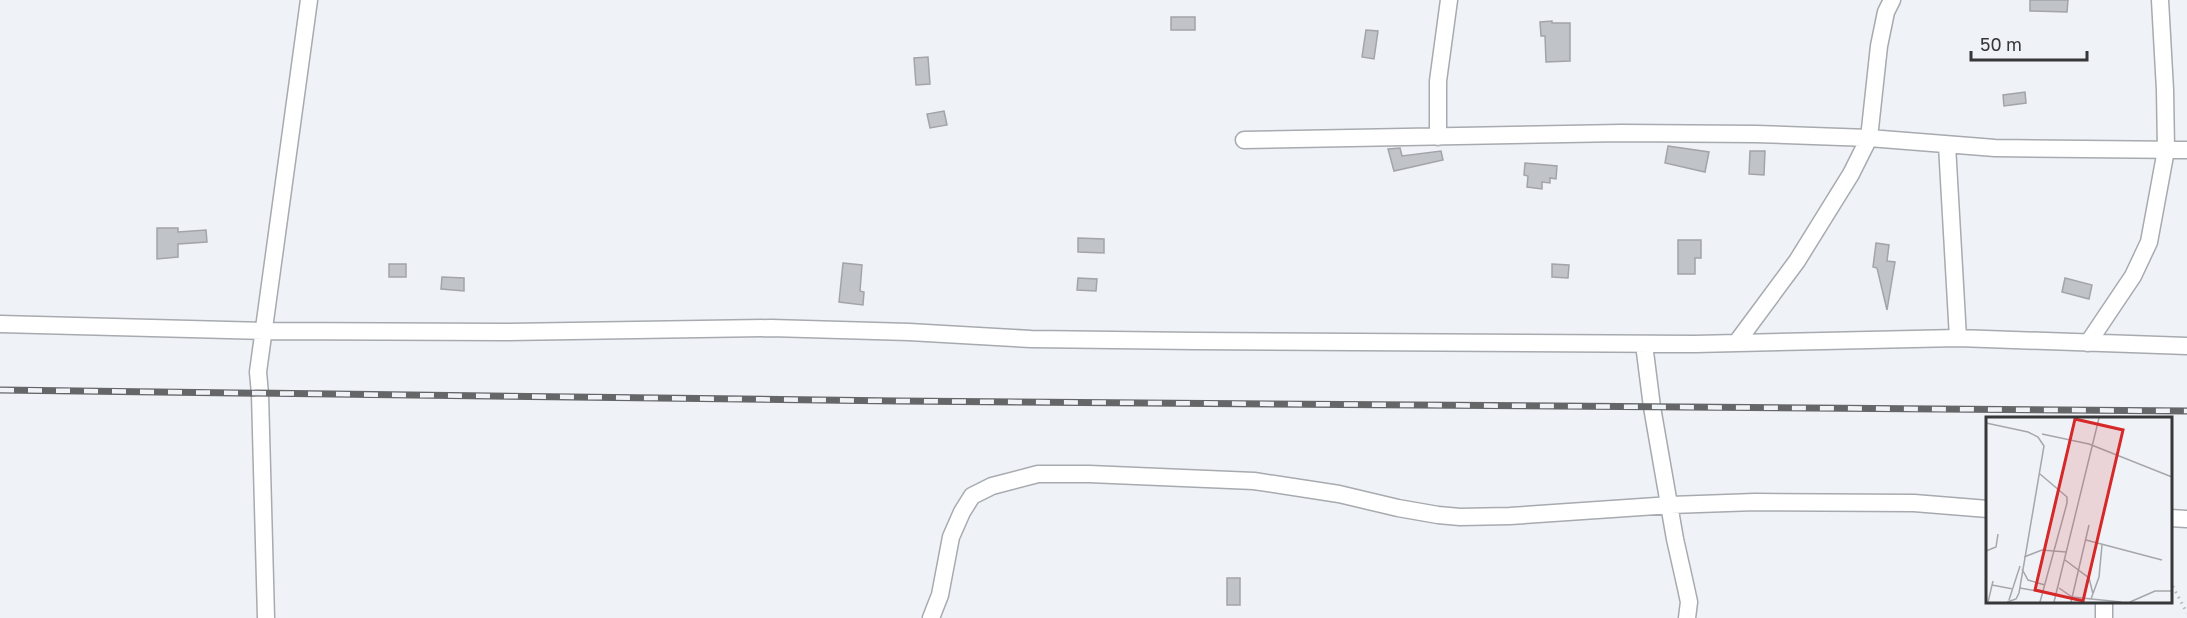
<svg xmlns="http://www.w3.org/2000/svg" width="2187" height="618" font-family="'Golos Text',sans-serif">
<style>
.building{fill:#c0c3c7;stroke:#a2a4a9;stroke-width:1.5}
.lines{fill:none;stroke-linecap:round;stroke-linejoin:round}
.minor-casing{stroke:#a7aaae;stroke-width:19}
.path{stroke:#b4b7bb;stroke-width:3;stroke-dasharray:1.5 4.5;stroke-linecap:butt}
.minor{stroke:#fff;stroke-width:16}
.rail-casing{stroke:#646668;stroke-width:7}
.rail{stroke:#eff2f7;stroke-width:4.5;stroke-dasharray:14;stroke-linecap:butt}
.inset-road{fill:none;stroke:#a5a7ab;stroke-width:1.5}
.view{fill:#d62828;fill-opacity:0.15;stroke:#d62828;stroke-width:3}
.inset-edge{fill:none;stroke:#363739;stroke-width:3}
</style>
<rect width="100%" height="100%" fill="#eff2f7"/>
<path class="building" d="M2030 0H2068L2067 12 2030 11Z
M1171 17H1195V30H1171Z
M1552 21V23H1570V61L1546 62 1545 36H1541L1540 22Z
M1366 30 1378 31 1374 59 1362 57Z
M928 57 930 84 916 85 914 58Z
M2025 92 2026 103 2004 106 2003 95Z
M944 111 947 125 930 128 927 114Z
M1668 146 1709 152 1705 172 1665 163Z
M1400 148 1402 156 1441 151 1443 160 1394 171 1388 149Z
M1750 151H1765L1764 175 1749 174Z
M1525 163 1557 166 1556 179 1550 178V183L1542 182V189L1527 187 1528 176 1524 175Z
M157 228H178V232L206 230 207 242 178 244V257L157 259Z
M1078 238 1104 239V253L1078 252Z
M1678 240H1701V258H1695V274H1678Z
M1876 243 1889 245 1887 261 1895 262 1887 310 1877 268 1873 267Z
M843 263 862 265 860 291 864 292 863 305 839 302Z
M389 264H406V277H389Z
M1552 264 1569 265 1568 278 1552 277Z
M442 277 464 278V291L441 289Z
M1078 278 1097 279 1096 291 1077 290Z
M2065 278 2092 285 2089 299 2062 292Z
M1227 578H1240V605H1227Z"/>
<g class="lines">
<g class="minor-casing">
<path id="minor" d="M1438 137V81L1449 0
M1244 140 1621 133 1756 134 1869 138 1995 148 2187 150
M1947 145 1958 338
M0 324 263 331 505 332 771 328 909 332 1031 339 1196 341 1695 344 1958 338 2187 346
M1737 342 1797 261 1851 174 1869 138 1879 46 1886 12 1892 0
M2088 343 2133 276 2149 242 2166 150 2165 90 2160 0
M1644 344 1652 407 1675 539 1686 588 1689 602 1687 618
M2170 518 2187 519
M266 618 260 394 258 372 309 0
M931 618 940 595 951 537 962 512 972 496 992 486 1038 474H1089L1254 481 1339 494 1398 508 1438 515 1460 517 1510 516 1671 505 1755 502 1914 503 1988 509
M2104 618V602"/>
</g>
<path class="path" d="M2170 581 2187 613"/>
<use href="#minor" class="minor"/>
<g class="rail-casing">
<path id="rail" d="M0 390 898 401 2187 411"/>
</g>
<use href="#rail" class="rail"/>
</g>
<g transform="translate(1986 417)">
<rect width="186" height="186" fill="#eff2f7"/>
<path class="inset-road" d="M0 6 42 15 52 20 58 29 33 176 30 182 21 185M56 17 103 27 186 60M100 123 176 143M0 134 10 130 12 117M38 140 56 133 80 135M79 143 103 161 107 177M36 152 42 163 59 168M6 168 27 172M34 171 57 175M73 171 86 180 135 185M105 182 113 160 116 128M23 183 34 149M2 185 7 164M54 185 81 86V80L54 57M68 185 113 1M85 185 103 108M144 185 169 174H186"/>
<path class="view" d="M89 2 137 13 97 184 49 173Z"/>
<rect width="186" height="186" class="inset-edge"/>
</g>
<path d="M1971 51v9h116v-9" fill="none" stroke="#363739" stroke-width="3"/>
<text x="1980" y="51" font-size="18" fill="#363739" stroke="#eff2f7" stroke-width="4.5" paint-order="stroke">50 m</text>
</svg>
